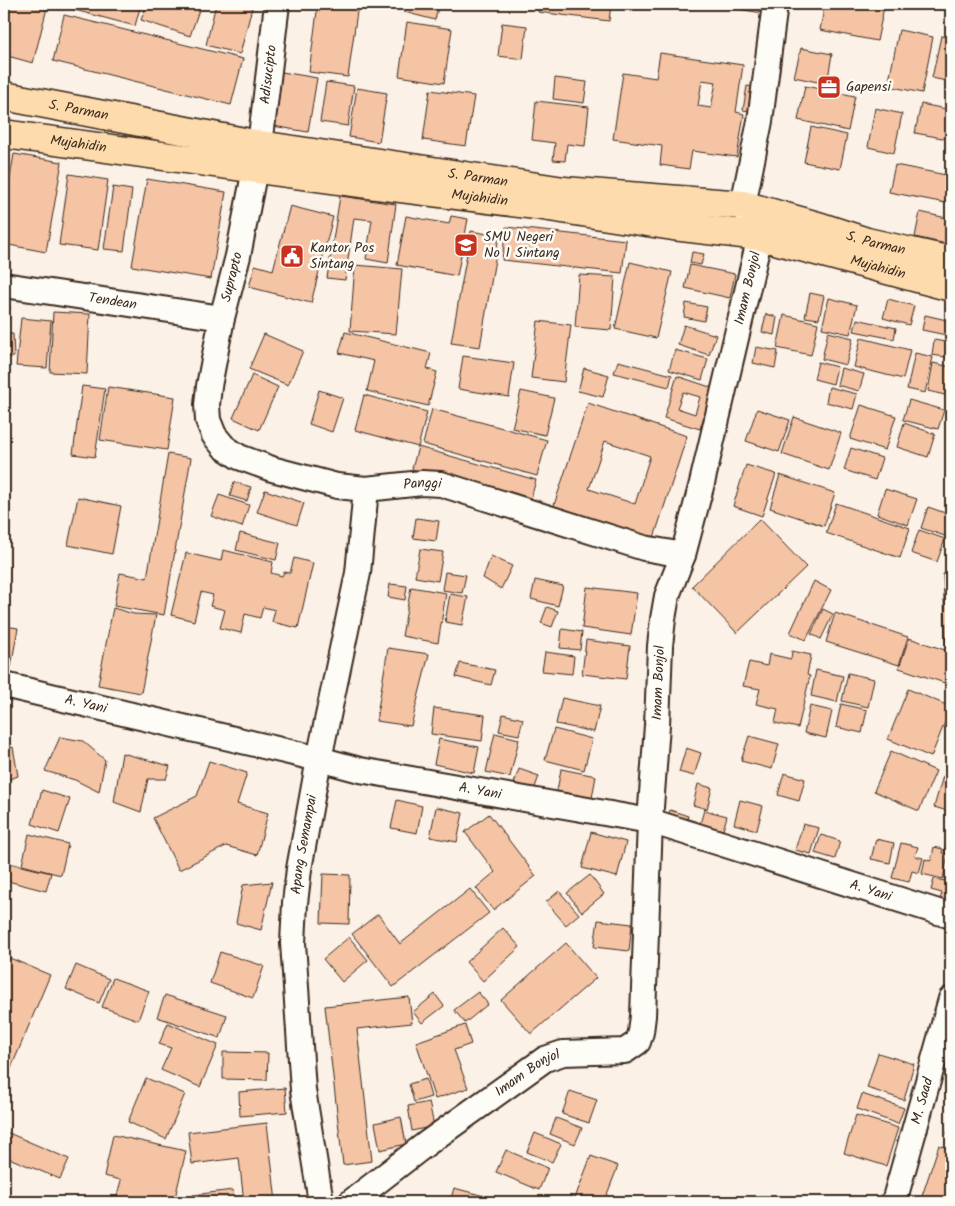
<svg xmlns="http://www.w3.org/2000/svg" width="955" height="1206" font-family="Kalam,sans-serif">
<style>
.building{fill:#f5c4a5;stroke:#3b2a1e;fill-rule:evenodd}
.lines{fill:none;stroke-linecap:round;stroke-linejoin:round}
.minor-casing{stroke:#3b2a1e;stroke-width:28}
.major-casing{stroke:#3b2a1e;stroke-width:31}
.minor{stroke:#fdfcf7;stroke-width:24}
.major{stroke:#fedbac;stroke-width:28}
.labels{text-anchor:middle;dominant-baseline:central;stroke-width:5;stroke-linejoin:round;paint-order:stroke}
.street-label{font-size:14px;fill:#3b2a1e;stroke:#fdfcf7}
.poi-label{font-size:14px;fill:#3b2a1e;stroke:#fdfcf7;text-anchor:start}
</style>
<rect width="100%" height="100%" fill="#fbf1e7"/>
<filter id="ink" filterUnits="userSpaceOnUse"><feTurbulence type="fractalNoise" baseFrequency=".02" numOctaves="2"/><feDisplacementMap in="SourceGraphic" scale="10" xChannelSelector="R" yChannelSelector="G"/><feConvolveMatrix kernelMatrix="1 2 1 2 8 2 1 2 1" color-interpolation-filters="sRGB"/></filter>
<g filter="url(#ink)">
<path class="building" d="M4 4H48L33 63 4 55Z
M72 4H141L135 26 71 9Z
M147 4H201L190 36 141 20Z
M216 4H253L240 54 206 45Z
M318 4H358L348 77 309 72Z
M407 4H439L435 20 404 12Z
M539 4H611L609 21 538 12Z
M724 4H765L763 13 724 7Z
M825 4H869L884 7 877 41 820 30Z
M64 15 243 59 231 105 53 61Z
M407 22 452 29 444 83 399 76Z
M502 23 527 26 523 59 498 56Z
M899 30 933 37 922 93 888 86Z
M941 36 951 38V82L932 78Z
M801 48 832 54 827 84 794 77Z
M660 53 743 65 736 112 744 114 737 157 692 151 689 169 660 165 662 146 613 139 623 73 656 78ZM702 80 716 82 711 108 698 106Z
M282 72 317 78 308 132 273 126Z
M555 78 587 82 584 103 553 99Z
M326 82 354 86 348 126 320 122Z
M747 86 762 88 759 112 743 110Z
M805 86 855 96 848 131 798 120Z
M357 88 387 93 379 142 349 137Z
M430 90 474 96 466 146 423 140Z
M536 101 589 107 585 146 567 144 565 161 553 160 555 143 532 140Z
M921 104 951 110V121L948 139 915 133Z
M875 108 902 114 894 153 868 147Z
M811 127 847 135 840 169 804 162Z
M14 154 62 162 46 252 4 244V214Z
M895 165 951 176V204L889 192Z
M69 174 108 180 98 250 59 245Z
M147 179 226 192 211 279 132 266Z
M113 187 132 190 124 251 104 249Z
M340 196 396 204 388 263 366 259 372 220 354 218 345 280 327 278Z
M290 206 333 217 311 303 249 287 255 265 273 270Z
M920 212 951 219V245L915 237Z
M406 216 449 224 451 216 468 219 457 276 397 265Z
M506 227 626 240 622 273 502 260Z
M471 231 499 236 480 347 451 343Z
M692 252 704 254 701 265 690 263Z
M630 262 672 272 656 338 615 329Z
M355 265 402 269 396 334 350 331Z
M690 265 735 274 730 298 685 288Z
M579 275 615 277 611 330 575 327Z
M810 293 824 296 819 319 805 317Z
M829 298 857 305 850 334 822 328Z
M888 299 914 306 909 325 883 318Z
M686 303 707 307 704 321 684 317Z
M4 306H10L7 332H4Z
M53 312 90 314 87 374 50 372Z
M766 314 777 317 774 335 762 332Z
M784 315 818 323 811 355 777 348Z
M925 315 951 321V336L922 330Z
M21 318 51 321 47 368 16 366Z
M857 319 896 328 894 339 854 331Z
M538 321 571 325 564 382 531 378Z
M684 325 716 335 709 355 678 345Z
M345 332 431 353 427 369 437 372 428 406 367 391 374 361 339 353Z
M828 332 853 338 846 365 822 359Z
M4 334H13L14 357H4Z
M264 334 303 351 288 385 249 369Z
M861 338 910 350 903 379 854 367Z
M934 340 951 343V358L932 355Z
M756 347 778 351 775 368 753 363Z
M675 350 708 359 702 380 669 370Z
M915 353 933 357 925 393 907 389Z
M463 356 514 363 509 397 458 389Z
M618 361 672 375 669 387 614 373Z
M818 362 837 367 833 384 814 379Z
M933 363 951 367V387L949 396 928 391Z
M584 368 609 375 603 397 578 391Z
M841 368 864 374 859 391 837 385Z
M252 375 278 387 259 430 233 418Z
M677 376 713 388 700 429 664 418ZM683 392 700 397 695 414 677 408Z
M82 386 105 389 95 457 73 454Z
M108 387 175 397 167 450 100 440Z
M829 387 857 394 853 409 826 402Z
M319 390 343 398 332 432 309 424Z
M521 391 554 398 545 435 512 428Z
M364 395 427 412 418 447 355 430Z
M909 400 944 410 938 429 903 420Z
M588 403 687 436 653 541 553 508ZM605 441 650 456 635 504 589 489Z
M861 405 896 416 885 450 850 439Z
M432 409 547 440 537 476 423 444Z
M757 409 790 420 779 452 746 441Z
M794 417 841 433 829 470 782 454Z
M904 423 935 434 928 457 897 447Z
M418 447 536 480 530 502 412 469Z
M851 448 882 458 875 480 844 470Z
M168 454 191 458 164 615 114 606 120 573 147 578Z
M746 465 776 474 762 516 733 506Z
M780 475 835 493 824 526 770 508Z
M234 482 251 487 247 501 230 496Z
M885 489 917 499 908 525 877 514Z
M265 490 304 503 297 525 257 512Z
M219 495 249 505 242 527 211 516Z
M78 497 121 506 112 554 68 545Z
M836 503 910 528 900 558 826 533Z
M928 507 951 515V538L921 528Z
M416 518 439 521 436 541 413 538Z
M760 519 806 567 737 633 692 586Z
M919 530 945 539 937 562 911 553Z
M240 533 280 543 276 560 236 550Z
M420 549 443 552 438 581 415 577Z
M223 550 273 562 271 573 282 576 284 572 290 573 294 558 313 563 298 628 272 622 275 610 263 607 260 618 245 614 241 633 220 628 225 610 210 606 213 595 201 592 194 621 171 615 186 553 221 561Z
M491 556 512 566 501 589 483 578Z
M445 572 466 575 462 593 442 590Z
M943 574H951V646L946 647Z
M535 580 563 586 558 606 531 599Z
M814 581 831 590 806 640 790 633Z
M390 584 407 586 405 600 388 597Z
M411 587 446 593 438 643 402 636Z
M587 587 637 593 631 635 582 628Z
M450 594 468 597 462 625 445 622Z
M547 607 558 611 552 627 541 623Z
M113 608 134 614 156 615 141 693 98 685Z
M823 609 833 614 821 639 811 634Z
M835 613 908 637 899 665 826 642Z
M4 626 18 628 11 667 4 666Z
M562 629 582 632 580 650 560 648Z
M909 638 951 652V685L899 668Z
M586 640 630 646 626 679 582 674Z
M388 648 429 654 411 726 376 721Z
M792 651 811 655 807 675 810 676 798 728 775 723 778 709 756 704 760 689 743 686 749 662 767 666 769 654 791 659Z
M545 652 574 656 572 674 542 671Z
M460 663 495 670 491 685 456 677Z
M816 670 843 676 837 702 811 696Z
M848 673 874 679 868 707 842 701Z
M908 689 951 707 931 757 888 739Z
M562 698 600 706 594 732 556 724Z
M841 704 867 710 862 733 836 727Z
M810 706 832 711 826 738 804 733Z
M434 708 485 715 482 741 431 734Z
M503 714 523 719 519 735 499 731Z
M554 729 592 739 584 770 545 760Z
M495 733 519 739 510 777 486 772Z
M749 736 779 744 772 769 741 761Z
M60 737 83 741 105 760 99 792 75 780 45 771Z
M439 739 479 747 474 773 434 764Z
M13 747 18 776 4 781V750Z
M686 748 701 753 694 776 679 772Z
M891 751 936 771 919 811 874 791Z
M122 753 170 766 166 779H148L141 812 114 802Z
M209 761 247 773 237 804 268 813 257 855 226 846 179 870 153 818 197 796Z
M519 769 539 776 532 796 512 789Z
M561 769 596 776 592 798 557 791Z
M784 773 805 779 799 801 778 795Z
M943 776 951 778V812L934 807Z
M698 784 712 788 707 809 693 805Z
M42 790 70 799 59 833 32 824Z
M397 800 422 806 417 833 391 828Z
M740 800 763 806 757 830 734 824Z
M436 807 463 813 457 842 430 837Z
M670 810 688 816 684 831 666 825Z
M704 810 727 816 723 830 700 824Z
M489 814 536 876 493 910 476 888 495 872 465 832Z
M803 824 819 828 811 854 795 850Z
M591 832 626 842 617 877 582 868Z
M29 834 68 844 61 875 22 865Z
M821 835 840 841 835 859 815 853Z
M876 839 894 843 890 863 871 859Z
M947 841 951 842V853L944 852Z
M901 843 918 847 915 856 923 858 919 873 912 871 909 882 892 878Z
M934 847 943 849 942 853 948 855 943 879 922 874 925 859 931 861Z
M5 862 51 873 46 891 4 880Z
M948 871 951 872V909L938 906 942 893 931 890 934 879 945 881Z
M323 874 350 875 349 924 321 923Z
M590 875 604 894 582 912 567 893Z
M272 882 261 930 236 923 243 885Z
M470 889 489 913 393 987 352 934 378 914 400 944Z
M559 891 579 914 566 925 546 902Z
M598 920 632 924 629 951 594 947Z
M503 928 520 947 483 981 466 962Z
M349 937 368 960 342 982 323 959Z
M566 943 596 978 531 1034 501 1000Z
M220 952 264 966 253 998 210 983Z
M5 956 50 975 4 1085V959Z
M76 965 109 979 99 1003 66 989Z
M113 978 149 991 138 1020 102 1007Z
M478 992 488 1004 465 1023 454 1010Z
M435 994 444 1006 422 1023 413 1012Z
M165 995 227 1015 220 1038 157 1017Z
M409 997 412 1023 357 1029 372 1161 343 1165 325 1006Z
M168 1023 218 1045 200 1087 161 1070 171 1048 159 1044Z
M465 1025 471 1044 454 1050 468 1088 435 1099 416 1042Z
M223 1052 268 1053 267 1080 223 1079Z
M878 1053 914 1064 904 1100 867 1088Z
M146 1078 185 1094 166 1139 128 1122Z
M426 1079 431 1097 414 1102 409 1084Z
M285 1088 287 1112 240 1116 239 1092Z
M570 1091 597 1100 589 1123 562 1114Z
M862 1094 904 1108 898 1124 857 1109Z
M429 1102 434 1126 412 1131 408 1106Z
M856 1115 898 1128 886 1166 844 1153Z
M401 1117 406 1144 380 1150 375 1123Z
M556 1118 582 1128 575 1144 550 1134Z
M951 1121V1135L947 1134Z
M267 1123 276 1202H244L239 1158 192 1164 188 1132Z
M4 1131 69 1159 60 1179 4 1156Z
M535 1133 561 1144 552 1162 527 1152Z
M113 1135 186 1151 174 1202 116 1201 121 1180 104 1176Z
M939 1145 951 1149V1202H920Z
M506 1150 548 1168 539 1190 496 1172Z
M591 1156 618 1166 604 1202H586L575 1198Z
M454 1188 507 1202H450Z
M233 1190 234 1202H194L193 1195Z"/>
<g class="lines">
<g class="minor-casing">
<g id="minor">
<path id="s1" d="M260 145 277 4"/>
<path id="s2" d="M255 169 238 256 222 318 209 386 207 405 208 420 214 435 224 447 239 457 272 469 337 486 366 489 422 483 441 484 644 548 683 555"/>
<path id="s3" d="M4 285 222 318"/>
<path id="s4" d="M4 685 319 759 360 770 650 821 951 916"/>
<path id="s5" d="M321 1202 303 1090 293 943 295 903 299 869 319 759 358 573 366 489"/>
<path id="s6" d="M351 1202 426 1144 545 1059 563 1053 625 1051 638 1042 641 1032 643 1016 650 821 657 725 660 646 663 619 667 596 683 555 702 483 760 236 743 205 760 121 775 4"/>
<path id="s7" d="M894 1202 951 999"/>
</g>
</g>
<g class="major-casing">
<g id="major">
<path id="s8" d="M4 96 260 145 564 191 743 205 821 227 867 242 951 261"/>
<path id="s9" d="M4 134 367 184 536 205 673 226 760 236 951 287"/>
</g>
</g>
<use href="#minor" class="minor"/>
<use href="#major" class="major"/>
</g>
</g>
<defs>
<g id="office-square" transform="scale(1.25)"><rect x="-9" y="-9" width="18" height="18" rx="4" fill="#c8321e" stroke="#fdfcf7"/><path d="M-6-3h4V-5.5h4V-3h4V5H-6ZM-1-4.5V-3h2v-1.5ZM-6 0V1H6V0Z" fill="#fff"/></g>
<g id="school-square" transform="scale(1.25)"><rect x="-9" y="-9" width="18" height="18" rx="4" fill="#c8321e" stroke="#fdfcf7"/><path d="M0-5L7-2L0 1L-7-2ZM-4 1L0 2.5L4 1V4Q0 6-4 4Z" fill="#fff"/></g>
<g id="civic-square" transform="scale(1.25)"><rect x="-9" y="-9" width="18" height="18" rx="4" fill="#c8321e" stroke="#fdfcf7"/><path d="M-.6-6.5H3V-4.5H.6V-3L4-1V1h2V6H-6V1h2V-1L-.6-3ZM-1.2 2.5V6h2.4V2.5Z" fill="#fff"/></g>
</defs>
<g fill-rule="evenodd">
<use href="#office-square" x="829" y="87"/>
<use href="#school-square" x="466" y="245"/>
<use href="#civic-square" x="292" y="256"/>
</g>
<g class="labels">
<g class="street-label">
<text stroke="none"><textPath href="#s1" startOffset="71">Adisucipto</textPath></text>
<text stroke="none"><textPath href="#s8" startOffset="76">S. Parman</textPath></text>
<text stroke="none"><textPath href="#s9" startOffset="75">Mujahidin</textPath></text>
<text stroke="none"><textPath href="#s8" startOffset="481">S. Parman</textPath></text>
<text stroke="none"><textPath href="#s9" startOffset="480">Mujahidin</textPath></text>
<text stroke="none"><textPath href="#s8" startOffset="886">S. Parman</textPath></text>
<text stroke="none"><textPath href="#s9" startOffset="885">Mujahidin</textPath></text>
<text transform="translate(232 277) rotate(-76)">Suprapto</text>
<text stroke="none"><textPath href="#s6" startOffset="1104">Imam Bonjol</textPath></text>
<text stroke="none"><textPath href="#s3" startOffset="110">Tendean</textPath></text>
<text stroke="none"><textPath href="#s2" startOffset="494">Panggi</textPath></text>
<text stroke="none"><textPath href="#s6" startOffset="698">Imam Bonjol</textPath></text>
<text stroke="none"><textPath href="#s4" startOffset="84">A. Yani</textPath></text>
<text stroke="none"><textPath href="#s4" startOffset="488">A. Yani</textPath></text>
<text stroke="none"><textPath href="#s5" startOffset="360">Apang Semampai</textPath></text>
<text stroke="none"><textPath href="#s4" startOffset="892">A. Yani</textPath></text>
<text stroke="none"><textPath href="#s6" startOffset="219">Imam Bonjol</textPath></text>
<text stroke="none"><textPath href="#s7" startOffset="105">M. Saad</textPath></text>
</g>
<g class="poi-label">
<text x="846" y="87">Gapensi</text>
<text x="484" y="237">SMU Negeri<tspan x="484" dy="16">No 1 Sintang</tspan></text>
<text x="310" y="248">Kantor Pos<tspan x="310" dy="16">Sintang</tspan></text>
</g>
</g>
<rect width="955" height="1206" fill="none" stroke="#fdfcf7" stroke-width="20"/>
<rect x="10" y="10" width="935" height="1186" fill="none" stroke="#3b2a1e" stroke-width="2" filter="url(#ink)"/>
</svg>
